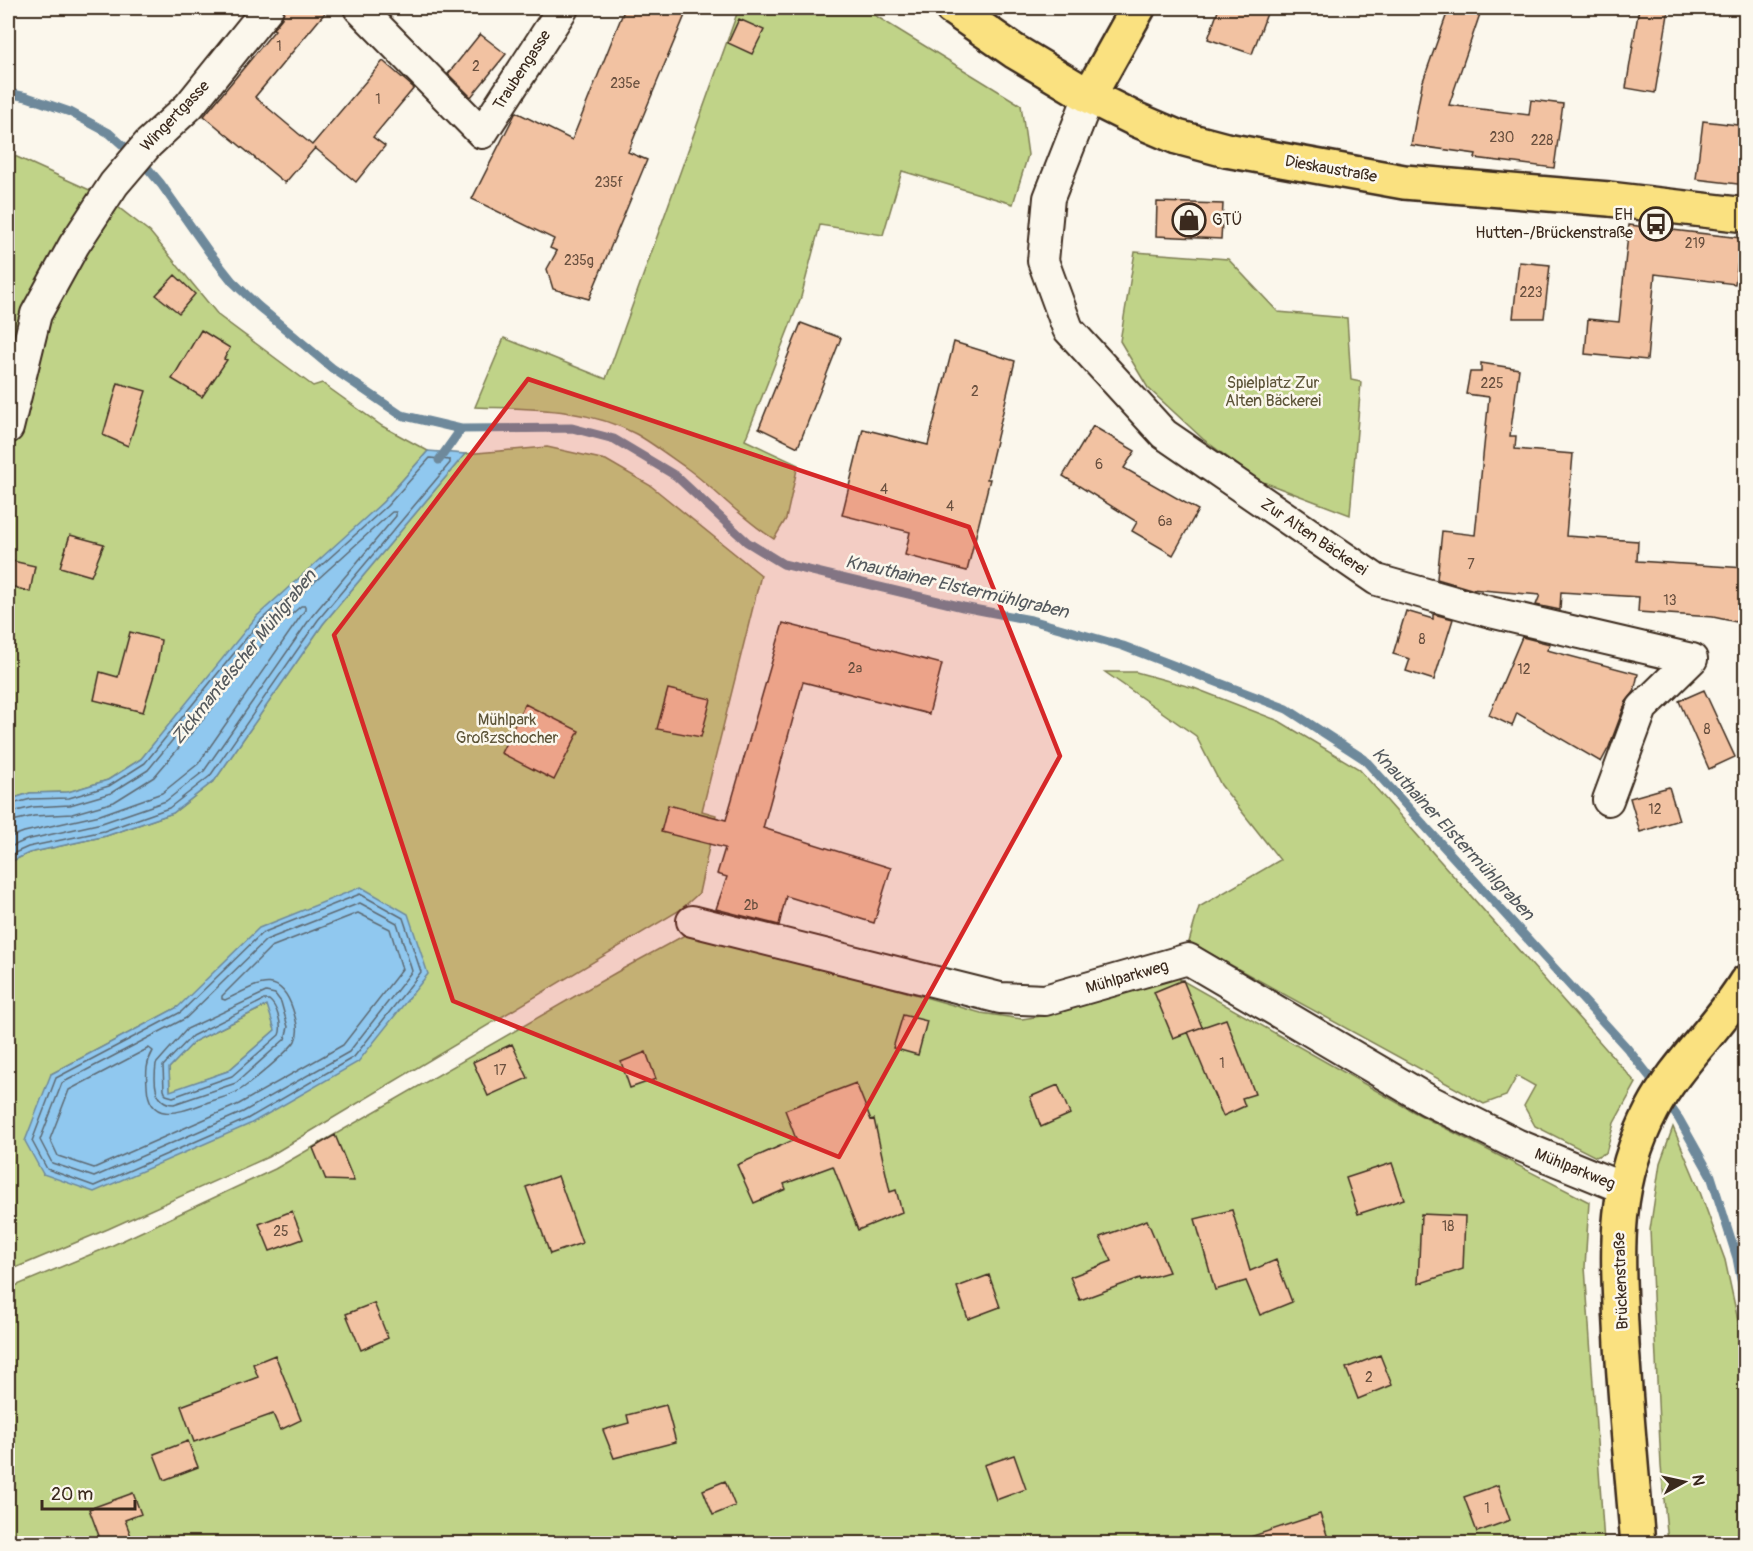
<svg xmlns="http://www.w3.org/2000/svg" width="1753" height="1551" font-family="Pangolin,sans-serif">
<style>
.green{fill:#c0d388;stroke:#7e7e53;stroke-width:1.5;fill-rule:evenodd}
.water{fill:#90c8ef;stroke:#6e899b;stroke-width:1.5;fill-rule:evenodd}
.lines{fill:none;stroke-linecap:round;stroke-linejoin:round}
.shore{stroke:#5d6972;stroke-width:1.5}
.stream{stroke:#6e899b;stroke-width:9}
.building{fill:#f2c2a2;stroke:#3b2a1e;stroke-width:1.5}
.minor-casing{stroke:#3b2a1e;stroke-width:34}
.major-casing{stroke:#3b2a1e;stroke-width:38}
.minor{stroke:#fbf7ec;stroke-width:30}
.major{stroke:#fae180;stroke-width:33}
.marked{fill:#d62828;fill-opacity:0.2;stroke:#d62828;stroke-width:4.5;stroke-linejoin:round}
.labels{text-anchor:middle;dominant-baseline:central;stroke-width:5;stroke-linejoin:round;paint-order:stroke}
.number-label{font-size:14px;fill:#69503f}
.street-label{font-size:16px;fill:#3b2a1e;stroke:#fbf7ec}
.poi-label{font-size:16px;fill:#3b2a1e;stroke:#fbf7ec;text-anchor:end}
.park-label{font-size:16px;fill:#5c5438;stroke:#fbf7ec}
.water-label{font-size:18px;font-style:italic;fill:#54595d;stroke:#fbf7ec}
</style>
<rect width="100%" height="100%" fill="#fbf7ec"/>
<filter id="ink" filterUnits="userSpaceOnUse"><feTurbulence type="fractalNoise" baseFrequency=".0167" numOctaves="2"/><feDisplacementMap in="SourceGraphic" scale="12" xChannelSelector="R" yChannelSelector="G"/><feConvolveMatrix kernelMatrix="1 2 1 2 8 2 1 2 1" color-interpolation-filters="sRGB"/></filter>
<g filter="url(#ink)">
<path class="green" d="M739 8H863L1021 105 1028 155 1013 204 902 171 883 235 820 225 801 297 745 440 798 465 786 519 774 539C741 519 716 489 685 467 669 456 652 443 636 434 586 407 529 409 475 407L504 338 606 379Z
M8 153 105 197 150 232 219 316 313 386 322 383 382 426 428 451 383 502 189 701 141 759 108 780 68 792 30 793 8 800Z
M1135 252 1228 259 1278 312 1347 318 1351 380 1361 382 1350 515 1258 480 1203 439 1148 388 1120 341Z
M547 447 606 460 651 486 761 575 702 811 716 815 699 893 680 910 268 1157 108 1229 8 1271V863L29 853 106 836 173 813 215 780 323 624 465 454ZM428 973 43 1174 51 1074 178 1007Z
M1105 672H1136L1194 688 1279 721 1359 769 1636 1083 1614 1123 1606 1153 1596 1157 1535 1126 1524 1106 1535 1086 1517 1076 1506 1096 1484 1104 1189 942 1199 907 1280 860 1221 785 1196 736Z
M692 931 981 1013 1022 1019 1048 1015 1178 978 1414 1112 1589 1202 1585 1267 1604 1543 8 1544V1289L111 1246 275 1169 617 972Z
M268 1005 275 1030 228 1071 170 1092 169 1068 195 1041Z
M1673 1127 1697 1184 1725 1260 1745 1353V1543H1668L1661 1466 1650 1230 1660 1163Z"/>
<path class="water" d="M428 451 465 454 323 624 215 780 173 813 106 836 29 853 8 863V800L30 793 68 792 108 780 141 759 257 616 383 502Z
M361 887 408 914 428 974 358 1062 250 1124 94 1192 43 1174 25 1141 51 1074 178 1007 259 928ZM267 1005 275 1030 228 1071 170 1091 169 1068 195 1041Z"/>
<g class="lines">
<path class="shore" d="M8 805 31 799 69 798 109 786 145 763 261 620 387 506 430 458 450 460V463L318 620 210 776 169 808 104 831 28 847 8 856
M8 813 33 807 70 805 111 793 148 770 267 625 392 512H396V516L312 616 204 771 166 801 102 823 26 840 8 848
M8 822 34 816 72 814 114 802 154 777 206 716 273 631 301 606H305V610L198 764 162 793 100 815 24 832 8 838
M360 894 403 918 421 972 354 1057 247 1119 94 1186 47 1169 32 1141 56 1078 181 1012 262 933Z
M360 903 397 923 412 971 349 1052 243 1112 94 1177 52 1163 40 1140 62 1083 186 1018 266 940Z
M358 913 390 929 402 969 343 1045 239 1104 94 1168 58 1156 50 1139 69 1090 149 1048 153 1051C146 1063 146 1072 147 1086 149 1126 182 1111 206 1103 217 1099 231 1096 240 1090 251 1083 289 1051 295 1041 300 1031 296 1020 293 1010 279 966 254 987 225 1000L222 999V996L271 947Z
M266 992 275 994 281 1002 288 1027 285 1039 236 1083 174 1104C153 1104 154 1080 156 1064L187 1029Z
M264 1000H269C277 1006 283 1026 279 1035L232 1076 173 1097 166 1095 164 1090 163 1066 192 1036Z"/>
<path class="stream" d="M8 93 27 97 70 112 109 133 144 164 161 184 209 252 232 281 258 306 332 368 401 415 461 429 572 428 614 439 676 476 747 542 783 564 963 607 1031 620 1123 646 1287 709 1364 759 1627 1048 1658 1087
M439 460 461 429
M1665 1099 1679 1119 1711 1176 1737 1258 1746 1306"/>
</g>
<path class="building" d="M285 8H329L255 97 312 145 383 61 414 88 373 137 385 146 356 182 315 148 285 183 204 116 275 30 273 29 282 18Z
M625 8H688L628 152 647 160 589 299 553 289 547 269 557 251 550 248 554 239 472 199 516 112 572 140Z
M1219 8H1269L1252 54 1208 39Z
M1449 8H1482L1449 105 1529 115 1531 100 1563 104 1554 168 1475 158 1476 154 1411 145 1422 84Z
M1639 8H1669L1655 93 1626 88Z
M739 19 764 30 752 54 728 43Z
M480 34 506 54 471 97 448 74Z
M1703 121 1746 126V185L1696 179Z
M1157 202 1223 204 1221 239 1156 236Z
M1629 225 1741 238 1735 284 1655 274 1647 360 1585 354 1588 319 1619 322Z
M1519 262 1550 265 1544 318H1513Z
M175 275 195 294 179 313 156 295Z
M801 323 841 338 798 447 759 428Z
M201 330 230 348 224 359 227 360 202 397 172 379Z
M954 342 1015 361 987 479H990L967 571 905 555 910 532 842 515 863 429 928 445Z
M1481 363 1519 369 1510 436H1516L1515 449 1573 454 1566 536 1638 541 1637 561 1746 568V624L1713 617 1638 612 1639 597 1561 592 1560 610 1536 605 1540 595 1471 589 1437 579 1442 531 1475 535 1489 397 1466 394 1470 372H1481Z
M118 383 146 391 128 446 103 435Z
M1093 426 1135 451 1124 468 1198 510 1173 555 1132 531 1137 522 1063 476Z
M70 535 104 544 91 576 60 567Z
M8 560 35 566 30 592 8 585Z
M1406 611 1433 619V614L1453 619 1434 680 1406 671 1410 659 1393 654Z
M783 623 942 664 929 714 803 682 763 828 891 868 874 923 786 896 779 925 716 909 727 877 717 874 725 848 661 832 668 805 726 820Z
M130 632 161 640 157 665 143 712 94 700 100 672 118 677Z
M1522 637 1550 644 1547 650 1638 674 1634 692 1626 702 1609 747 1601 762 1517 713 1512 726 1489 715Z
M668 689 711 699 701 737 657 729Z
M1704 690 1735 757 1709 769 1679 701Z
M525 704 579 731 554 780 501 753Z
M1669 787 1679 820 1640 832 1630 798Z
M1183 980 1202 1027 1173 1038 1154 992Z
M903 1015 927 1021 918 1055 893 1048Z
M1226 1019 1255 1094 1242 1098 1245 1106 1223 1116 1188 1032Z
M512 1044 528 1078 488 1096 473 1062Z
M646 1052 656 1079 630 1088 621 1062Z
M856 1083 871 1120 874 1119 890 1192 896 1190 902 1212 858 1230 833 1166 784 1184 786 1189 754 1203 737 1165 796 1139 785 1110Z
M1058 1085 1070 1114 1041 1127 1030 1097Z
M335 1135 354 1181 326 1180 313 1148Z
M1392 1163 1404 1199 1358 1214 1346 1178Z
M558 1176 582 1243 550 1254 526 1187Z
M1232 1210 1250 1271 1276 1260 1292 1302 1260 1315 1246 1281 1215 1290 1195 1219Z
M292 1211 303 1239 270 1251 259 1224Z
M1421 1214 1465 1216 1463 1269 1418 1284Z
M1147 1220 1169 1272 1141 1280 1140 1278 1080 1300 1070 1277 1112 1261 1100 1237Z
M989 1275 1000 1307 968 1319 957 1287Z
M374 1303 388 1338 361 1350 346 1314Z
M275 1355 301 1420 280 1430 273 1414 194 1442 181 1406 258 1377 253 1364Z
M1380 1355 1392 1385 1358 1399 1346 1368Z
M666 1405 676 1442 614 1458 603 1430 629 1423 627 1415Z
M188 1441 198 1467 164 1480 154 1454Z
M1014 1455 1026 1489 996 1500 984 1465Z
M725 1481 735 1506 713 1515 703 1490Z
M1498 1485 1510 1520 1477 1532 1464 1497Z
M133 1493 141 1514 125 1520 134 1544H102L89 1509Z
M1320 1514 1330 1544H1245L1244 1539Z"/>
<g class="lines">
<g class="minor-casing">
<path id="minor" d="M359 8 482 133 563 8
M1089 96 1049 198 1043 261 1068 329 1164 434 1377 580 1490 612 1692 659
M8 428 36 314 74 245 114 184 148 144 189 106 268 8
M1608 800 1642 708 1692 659
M692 921 1000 998 1045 1000 1188 959 1428 1100 1516 1144 1623 1188"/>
</g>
<g class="major-casing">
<path id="major" d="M952 8 1014 51 1089 96 1135 119 1177 137 1226 150 1404 182 1609 199 1746 215
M1089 96 1138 8
M1638 1544C1632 1477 1626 1411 1622 1345 1618 1258 1610 1190 1652 1110 1676 1064 1718 1028 1746 982"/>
</g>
<use href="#minor" class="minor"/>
<use href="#major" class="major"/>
</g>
</g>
<path class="marked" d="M528 379 969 527 1060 756 839 1157 453 1001 334 635Z"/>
<defs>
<g id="shop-ring" transform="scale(1.725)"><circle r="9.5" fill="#fbf7ec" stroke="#3b2a1e" stroke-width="1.5"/><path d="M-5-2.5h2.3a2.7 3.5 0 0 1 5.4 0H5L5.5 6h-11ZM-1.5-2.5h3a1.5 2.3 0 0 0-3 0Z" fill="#3b2a1e"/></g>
<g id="bus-ring" transform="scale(1.725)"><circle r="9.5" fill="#fbf7ec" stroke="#3b2a1e" stroke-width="1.5"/><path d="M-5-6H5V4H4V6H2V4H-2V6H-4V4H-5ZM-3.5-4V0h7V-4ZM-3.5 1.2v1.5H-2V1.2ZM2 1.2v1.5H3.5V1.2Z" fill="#3b2a1e"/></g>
</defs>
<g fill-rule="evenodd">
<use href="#shop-ring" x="1189" y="220"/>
<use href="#bus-ring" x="1656" y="224"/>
</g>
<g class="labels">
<g class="number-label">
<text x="279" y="46">1</text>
<text x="476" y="66">2</text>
<text x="625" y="83">235e</text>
<text x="378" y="99">1</text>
<text x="1502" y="137">230</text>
<text x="1542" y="140">228</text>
<text x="609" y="182">235f</text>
<text x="1695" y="243">219</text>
<text x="579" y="260">235g</text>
<text x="1531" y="292">223</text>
<text x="1492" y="383">225</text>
<text x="975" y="391">2</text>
<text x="1099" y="464">6</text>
<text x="884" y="489">4</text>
<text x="950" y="506">4</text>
<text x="1165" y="521">6a</text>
<text x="1471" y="564">7</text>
<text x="1670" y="600">13</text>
<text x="1422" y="639">8</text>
<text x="855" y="668">2a</text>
<text x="1524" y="669">12</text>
<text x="1707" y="729">8</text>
<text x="1655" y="809">12</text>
<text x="751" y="905">2b</text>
<text x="1222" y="1063">1</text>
<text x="500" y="1070">17</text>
<text x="1448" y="1226">18</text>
<text x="281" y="1231">25</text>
<text x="1369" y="1377">2</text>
<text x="1487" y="1508">1</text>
</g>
<g class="street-label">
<text transform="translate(522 70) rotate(-57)">Traubengasse</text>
<text transform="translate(175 116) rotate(-46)">Wingertgasse</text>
<text transform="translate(1331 169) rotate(10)">Dieskaustraße</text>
<text transform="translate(1314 537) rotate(34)">Zur Alten Bäckerei</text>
<text transform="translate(1127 977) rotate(-16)">Mühlparkweg</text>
<text transform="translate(1575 1169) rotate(22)">Mühlparkweg</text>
<text transform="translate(1621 1281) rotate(-92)">Brückenstraße</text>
</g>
<g class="poi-label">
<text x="1633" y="215">EH<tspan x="1633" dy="18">Hutten-/Brückenstraße</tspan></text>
<text x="1212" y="220" text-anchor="start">GTÜ</text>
</g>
<g class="park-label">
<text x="1273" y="383">Spielplatz Zur<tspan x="1273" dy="18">Alten Bäckerei</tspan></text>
<text x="507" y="720">Mühlpark<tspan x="507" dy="18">Großzschocher</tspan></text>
</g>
<g class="water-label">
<text transform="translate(957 587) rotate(13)">Knauthainer Elstermühlgraben</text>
<text transform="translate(244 657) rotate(-51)">Zickmantelscher Mühlgraben</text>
<text transform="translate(1453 834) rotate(47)">Knauthainer Elstermühlgraben</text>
</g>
</g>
<rect width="1753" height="1551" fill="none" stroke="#fbf7ec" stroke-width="30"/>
<rect x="15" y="15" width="1723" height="1521" fill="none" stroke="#3b2a1e" stroke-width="2" filter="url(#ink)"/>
<g transform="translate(1684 1482) rotate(82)" stroke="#fbf7ec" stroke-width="4.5" paint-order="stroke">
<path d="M0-4.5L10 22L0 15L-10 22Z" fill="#3b2a1e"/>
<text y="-9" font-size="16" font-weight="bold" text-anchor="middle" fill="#3b2a1e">N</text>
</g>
<path d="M42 1500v9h93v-9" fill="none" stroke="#3b2a1e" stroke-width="3"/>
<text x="51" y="1500" font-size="18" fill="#3b2a1e" stroke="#fbf7ec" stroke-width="4.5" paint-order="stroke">20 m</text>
</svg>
